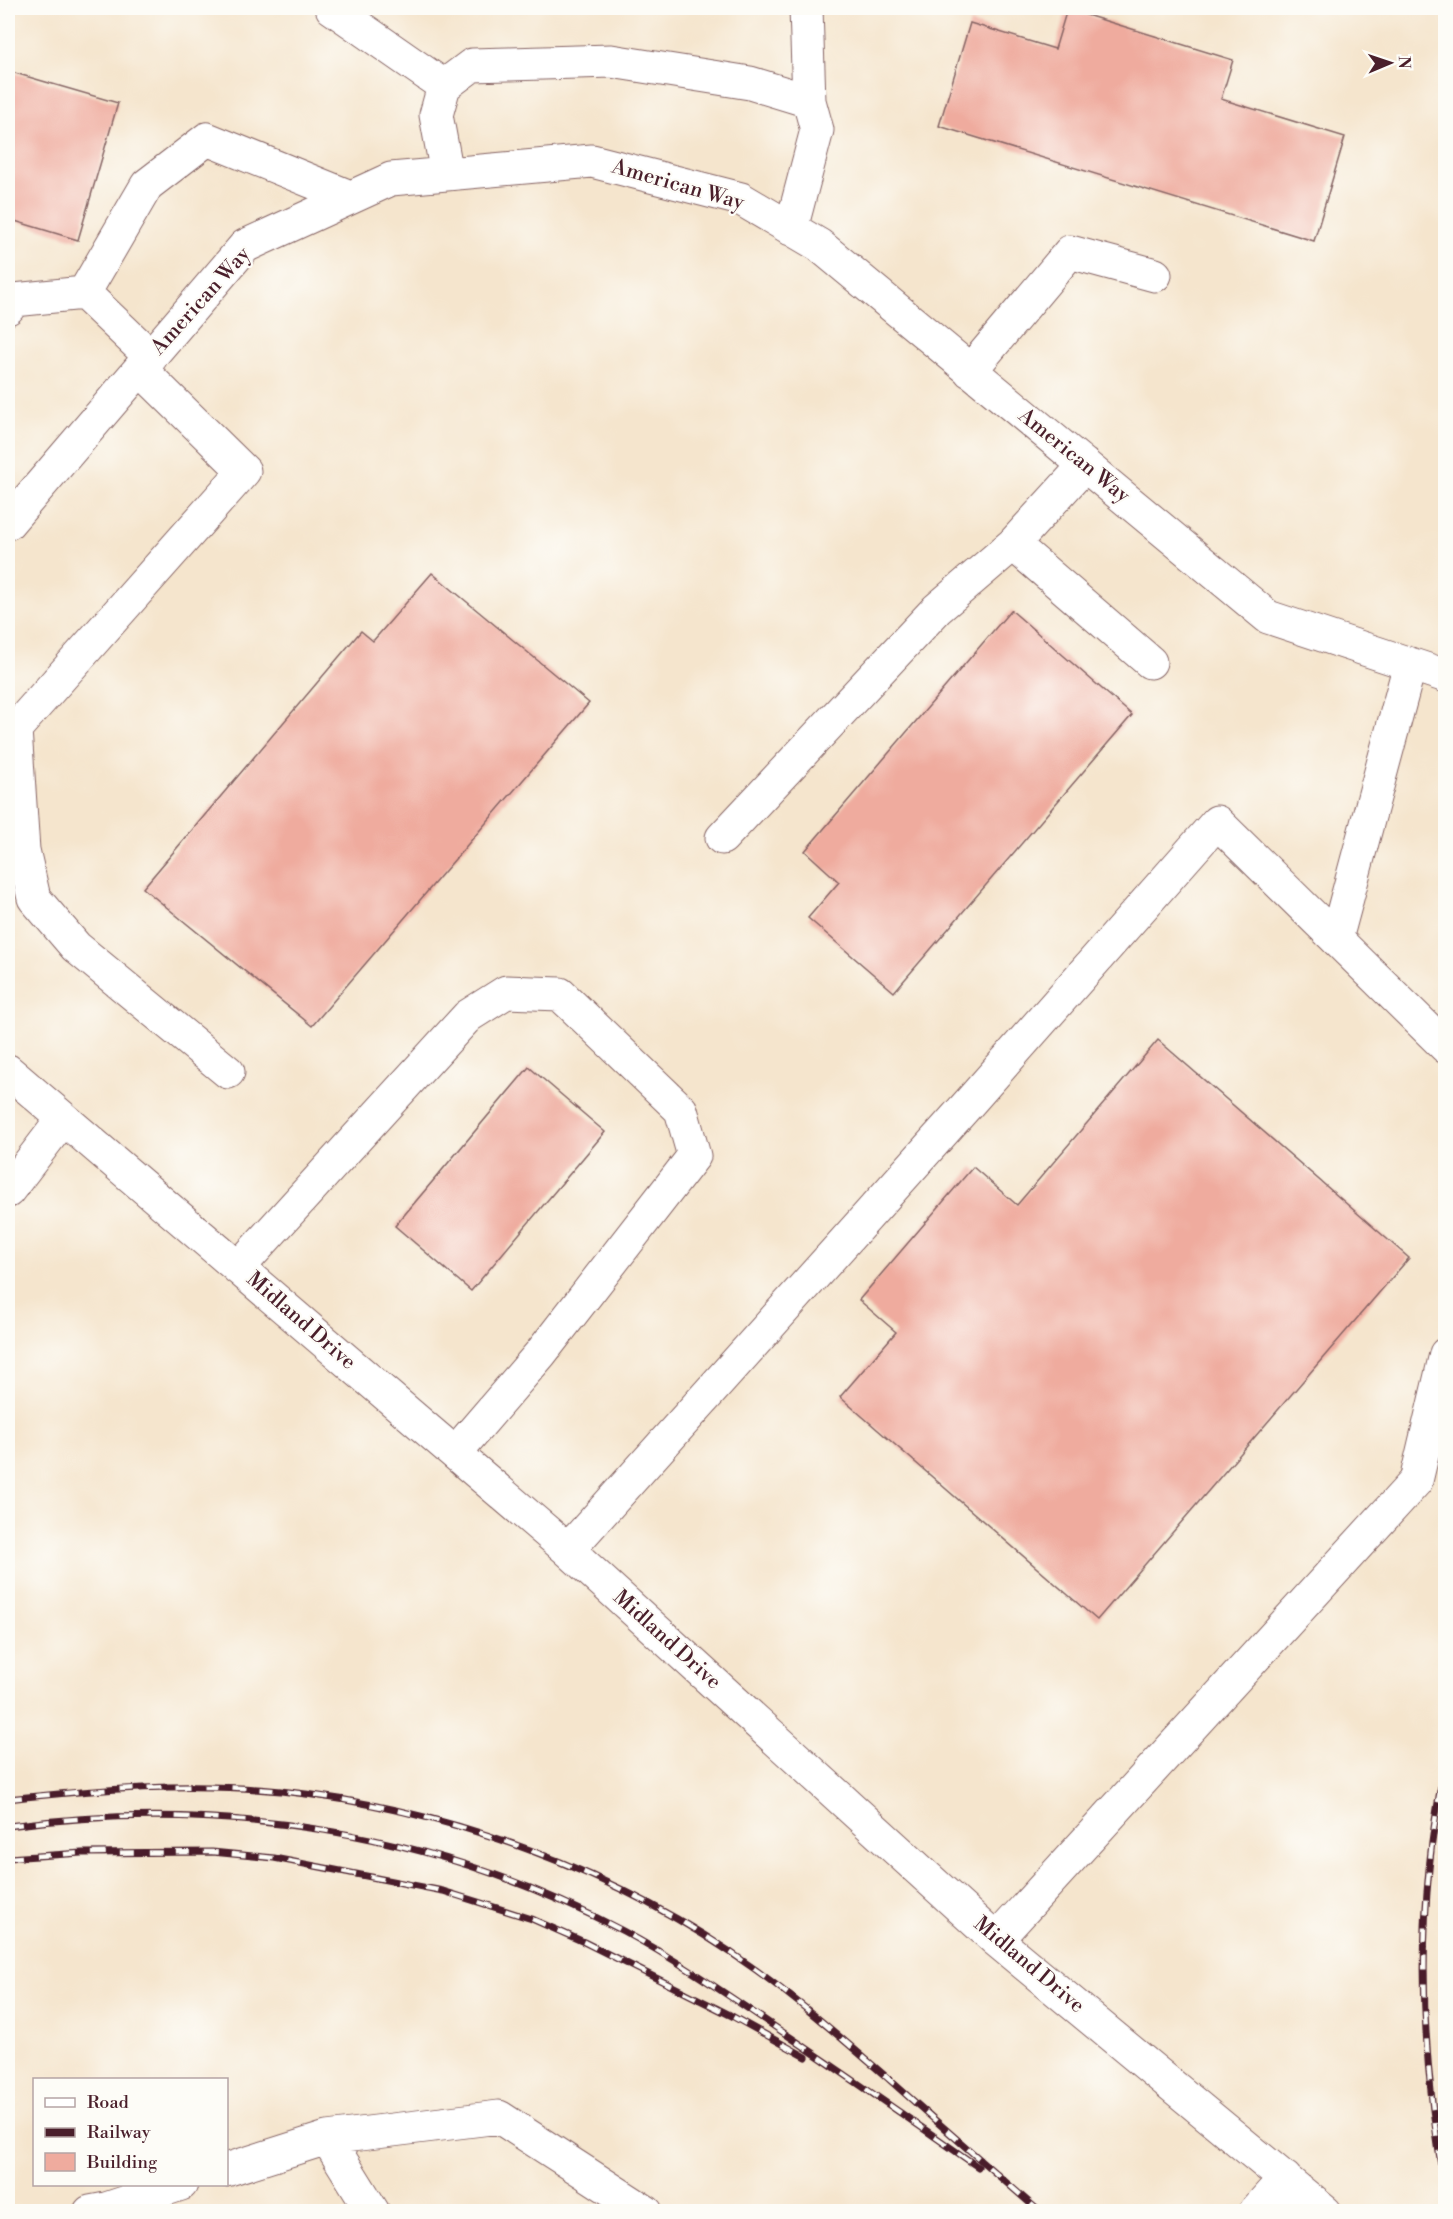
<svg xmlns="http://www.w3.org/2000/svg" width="1453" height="2219" font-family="'Libre Bodoni',serif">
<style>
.building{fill:#efab9e}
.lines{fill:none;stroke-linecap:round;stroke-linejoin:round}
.minor-casing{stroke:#866464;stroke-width:35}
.minor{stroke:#fff;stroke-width:33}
.rail-casing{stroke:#4a1f2b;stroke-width:7}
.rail{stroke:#fdfcf7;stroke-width:4.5;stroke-dasharray:14;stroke-linecap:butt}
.labels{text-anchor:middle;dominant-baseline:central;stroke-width:4.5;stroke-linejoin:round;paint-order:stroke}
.street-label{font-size:21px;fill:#4a1f2b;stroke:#fdfcf7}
</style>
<rect width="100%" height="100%" fill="#fdfcf7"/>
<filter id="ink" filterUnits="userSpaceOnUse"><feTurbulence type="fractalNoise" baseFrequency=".0167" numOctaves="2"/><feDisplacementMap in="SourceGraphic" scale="12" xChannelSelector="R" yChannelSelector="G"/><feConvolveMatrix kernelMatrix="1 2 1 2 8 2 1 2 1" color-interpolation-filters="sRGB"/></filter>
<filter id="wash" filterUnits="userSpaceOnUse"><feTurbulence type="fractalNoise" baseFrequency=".008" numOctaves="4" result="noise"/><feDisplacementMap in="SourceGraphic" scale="24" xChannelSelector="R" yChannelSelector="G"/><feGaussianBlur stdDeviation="1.35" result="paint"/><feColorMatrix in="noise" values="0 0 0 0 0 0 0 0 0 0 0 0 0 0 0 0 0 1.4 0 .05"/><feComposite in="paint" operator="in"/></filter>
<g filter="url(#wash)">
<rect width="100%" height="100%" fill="#f5e5cd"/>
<g id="blocks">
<path class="building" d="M1067 9 1233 60 1221 99 1345 137 1314 241 939 126 970 23 1055 49Z
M8 71 118 103 78 240 8 219Z
M432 573 589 703 312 1026 143 888 361 631 373 641Z
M1011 610 1132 715 894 992 808 918 839 882 805 851Z
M1158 1040 1409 1258 1097 1620 840 1397 896 1332 859 1300 973 1167 1017 1205Z
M529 1067 605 1132 471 1291 395 1226Z"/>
</g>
</g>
<g filter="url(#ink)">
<use href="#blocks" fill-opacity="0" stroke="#866464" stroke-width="1.5"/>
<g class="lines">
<g class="minor-casing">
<path id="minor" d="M332 8 444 86
M806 8 809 101
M447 174 436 115 444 86 472 65 611 61 750 83 809 101 817 130 791 229
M84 293 147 185 207 139 350 197
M8 308 14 300 84 293 151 357
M970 371 1070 252 1155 275
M1085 465 1013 544 1150 662
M8 523 245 246 391 179 592 161 741 199 819 245 1268 617 1446 676
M8 723 15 729 244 471 140 369
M15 729 23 850 34 898 76 947 228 1072
M722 838 937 609 1013 544
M1336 939 1410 664
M8 1071 568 1550 996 1940 1325 2212
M8 1191 63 1119
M238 1268 468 1016 506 992 560 994 681 1110 694 1156 541 1353 455 1453
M568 1550 969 1103 1217 822 1446 1047
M996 1940 1416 1481 1446 1354
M327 2138 499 2117 646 2212
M226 2170 327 2138 373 2212
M90 2212 106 2209 181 2184
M1255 2212 1285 2178"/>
</g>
<use href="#minor" class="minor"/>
<g class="rail-casing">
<path id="rail" d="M1446 1761C1415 1903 1419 2050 1446 2193
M8 1799C98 1789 190 1782 281 1791 449 1809 619 1871 756 1970 803 2004 847 2043 891 2081 940 2125 990 2168 1040 2212
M8 1826C221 1798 432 1830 623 1931 681 1962 735 2000 790 2037 853 2080 916 2123 978 2167
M8 1858 82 1853 212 1852 274 1858 443 1891 532 1919 584 1942 730 2015 806 2057"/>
</g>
<use href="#rail" class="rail"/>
</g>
</g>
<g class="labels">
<g class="street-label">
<text transform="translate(678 185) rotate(16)">American Way</text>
<text transform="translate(201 301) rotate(-48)">American Way</text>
<text transform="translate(1074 456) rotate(39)">American Way</text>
<text transform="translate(301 1321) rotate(41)">Midland Drive</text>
<text transform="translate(667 1640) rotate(42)">Midland Drive</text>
<text transform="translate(1029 1965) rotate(40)">Midland Drive</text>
</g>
</g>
<rect width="1453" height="2219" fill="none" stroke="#fdfcf7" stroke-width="30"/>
<rect x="33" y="2078" width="195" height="108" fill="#fdfcf7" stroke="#b5a4a5" stroke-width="1.5"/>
<rect x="45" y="2098" width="30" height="9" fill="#ffffff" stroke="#b5a4a5" stroke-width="1.5"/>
<text x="87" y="2108" font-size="18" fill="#4a1f2b">Road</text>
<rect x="45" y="2128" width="30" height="9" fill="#4a1f2b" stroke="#b5a4a5" stroke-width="1.5"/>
<text x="87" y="2138" font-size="18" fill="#4a1f2b">Railway</text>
<rect x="45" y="2153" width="30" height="18" fill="#efab9e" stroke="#b5a4a5" stroke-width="1.5"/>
<text x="87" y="2168" font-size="18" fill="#4a1f2b">Building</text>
<g transform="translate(1390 63) rotate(88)" stroke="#fdfcf7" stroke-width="4.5" paint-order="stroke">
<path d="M0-4.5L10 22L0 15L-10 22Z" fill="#4a1f2b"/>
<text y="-9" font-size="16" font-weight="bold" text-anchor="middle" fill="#4a1f2b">N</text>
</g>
</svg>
